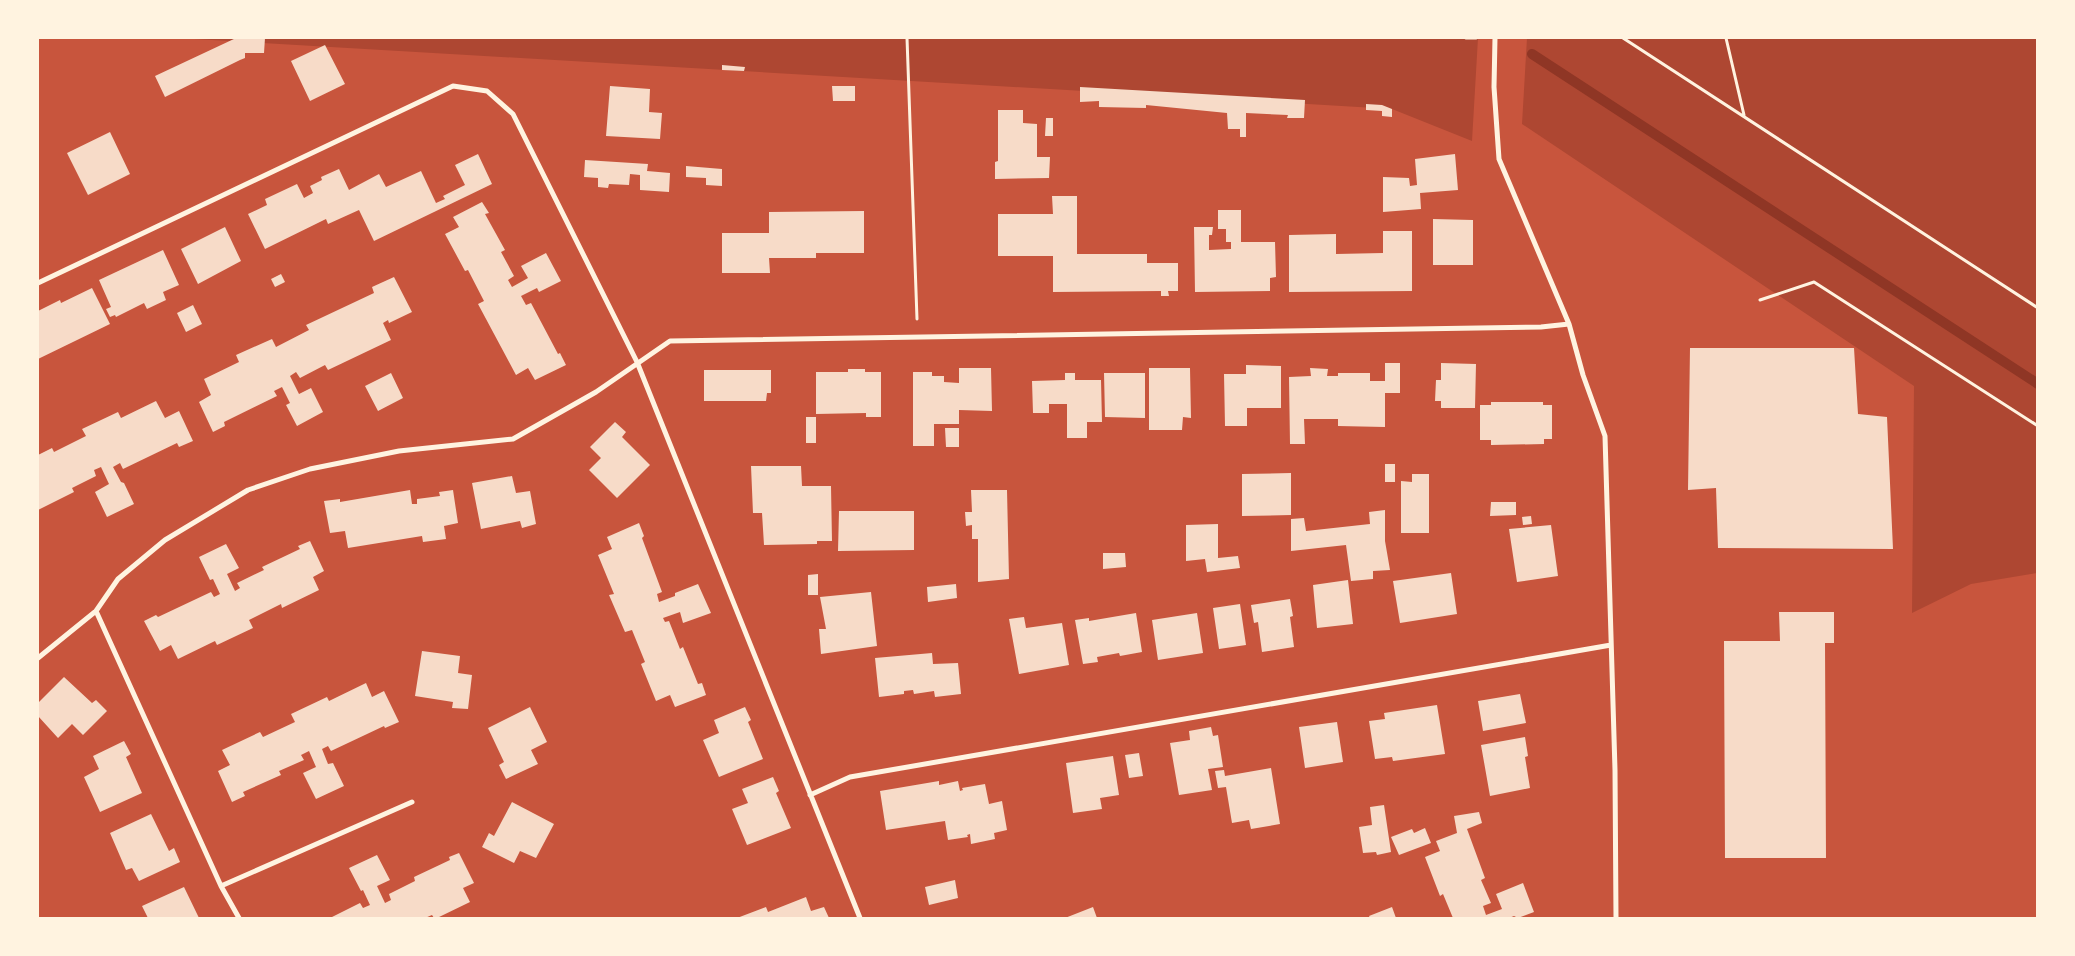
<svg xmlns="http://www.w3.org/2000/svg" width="2075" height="956" font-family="'Exo 2',sans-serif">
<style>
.green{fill:#ae4732}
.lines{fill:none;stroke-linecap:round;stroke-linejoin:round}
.stream{stroke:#8f3625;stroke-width:10}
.building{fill:#f7dbc8}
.path{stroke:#fff3e0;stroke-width:3}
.minor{stroke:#fff3e0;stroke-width:5}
</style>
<rect width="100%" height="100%" fill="#c8553d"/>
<path class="green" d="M177 38H1478L1472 141 1392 109Z
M1527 38H2037V573L1971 584 1912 613 1914 386 1522 124Z"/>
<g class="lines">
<path class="stream" d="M1532 54 2038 384"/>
</g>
<path class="building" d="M236 38H265L264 53H245V58L240 60 165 97 155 76Z
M325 45 345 84 310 101 291 61Z
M722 65 745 67 744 71 722 70Z
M610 86 650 89 649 112 662 113 660 139 606 136Z
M832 86H855V101H833Z
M1080 87 1305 100 1304 118H1287L1288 115 1246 113V137H1240V129H1228L1227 113 1146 105V108L1099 107V101L1080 102Z
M1366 104 1382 105 1392 109V117L1382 116V111L1366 110Z
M998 110H1023V123L1037 124V157H1050L1049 178 995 179V162L998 161Z
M1046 118H1053V136H1045Z
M110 132 130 174 88 195 67 153Z
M478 154 492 184 374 241 359 210 328 224 326 219 265 249 248 214 267 205 265 199 297 184 304 198 313 193 310 186 322 180 321 177 339 169 349 190 379 174 386 187 421 171 436 203 445 199 443 196 465 185 455 165Z
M1455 154 1458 190 1420 193 1421 209 1383 212V177L1409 178 1410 186 1417 185 1415 159Z
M585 160 648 164 647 171 670 173 669 192 640 190V175L630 174 629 185 609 184 608 188 598 187V178L584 177Z
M686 166 722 169V186L706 185V178L686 177Z
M1052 196H1077V254H1147V263H1178V291H1168L1169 296H1161V291L1053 292V256H998V214H1053Z
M482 202 489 213 485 214 505 250 501 252 514 276 508 280 512 287 528 278 521 266 546 253 561 281 539 292 537 288 521 296 526 305 531 303 558 354 560 353 566 365 535 380 528 368 516 375 478 304 484 301 468 270 465 271 445 234 459 227 453 217Z
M1218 210H1241V242H1275L1276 277 1270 278V291L1195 292 1194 227H1213L1212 235H1209V250L1231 249V242H1226V229H1218Z
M864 211V253H816V258H769L770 273H722V233H769V212Z
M1433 219 1473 220V265H1433Z
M225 227 241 261 198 284 181 249Z
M1383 231H1412V291L1289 292V235L1336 234V254L1383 253Z
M163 250 179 285 163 292 166 300 147 309 144 303 116 317 115 315 110 317 106 309 111 307 99 280Z
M281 274 285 282 275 287 271 279Z
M394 277 412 312 389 323 388 320 383 323 391 340 328 370 325 365 300 378 296 372 290 376 299 394 311 388 323 412 297 426 286 405 290 403 282 387 274 391 277 396 224 422 225 426 213 432 199 402 211 395 204 379 239 362 236 355 272 339 276 347 309 330 306 325 374 293 372 287Z
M92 288 110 324 38 359V311L60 300 61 303Z
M193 305 202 324 186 332 177 313Z
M1690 348H1854L1858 414 1887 417 1893 549 1718 548 1716 488 1688 490Z
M1385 363H1400V393H1385V427L1338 426V419H1304L1305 444H1290L1289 377 1311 376 1310 368 1328 369 1327 376H1338V373H1370V381H1385Z
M1441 363 1476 364 1475 408H1441V401H1435L1436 380H1441Z
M1246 365 1281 366V408H1247V426H1225L1224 374H1246Z
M959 368H991L992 411 959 410V424H934V446H913V372H932V376H944V382L959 383Z
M1149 368H1190L1191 418 1183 417 1182 430H1149Z
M848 369H865V372H881V417H866V413L816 414V372H848Z
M704 370H771V393H767L766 401H704Z
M391 373 403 398 378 411 365 386Z
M1065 373H1075V380H1101L1102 422H1087V438H1067V404H1049V413H1033L1032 381 1065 380Z
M1104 373H1145V418L1105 417Z
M156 401 165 418 179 411 193 441 179 447 177 443 123 469 120 463 113 467 121 482 124 483 134 504 107 517 95 492 109 484 101 467 94 470 96 476 72 488 74 492 38 510V455L52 448 54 452 86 436 82 429 118 412 121 418Z
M1491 402H1543V405H1552V439H1544V444L1491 445V440H1480V405H1491Z
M806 417H816V443H806Z
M615 422 626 432 622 437 650 465 617 498 589 470 601 458 590 447Z
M945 428H959V447H946Z
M1385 464H1395V482H1385Z
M751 466H801L802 486H831L832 541H817V544L764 545 762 513H753Z
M1291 473V515L1242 516V474Z
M1412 474H1429V533H1401V481L1412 482Z
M512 476 516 493 530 491 536 524 522 528 520 521 481 529 472 483Z
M410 490 412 504H417V499L440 496 439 492 453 490 458 523 444 526 446 539 423 542 422 536 348 548 345 531 330 533 324 501 340 499V502Z
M971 490H1007L1009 579 978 582V539H972V525L966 526 965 512H972Z
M1491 502H1516V515L1490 516Z
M1385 510V541L1390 570 1373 571V579L1351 581 1346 545 1291 551V519L1304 518 1306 531 1370 524 1369 512Z
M839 511H914V550L838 551Z
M1531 516 1532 524 1523 525 1522 517Z
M639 523 644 536 642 538 662 592 657 594 659 602 675 596V593L698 584 711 613 683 623 680 612 663 618 665 622 669 621 680 649 683 647 698 684 702 683 706 695 675 707 670 695 656 701 641 664 645 662 632 630 625 632 609 595 614 594 598 555 612 549 607 537Z
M1218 524V558L1238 556 1240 568 1207 572 1205 559 1186 561V525Z
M1551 525 1558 576 1517 582 1509 529Z
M310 541 324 571 313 577 319 590 282 608 281 604 249 620 253 628 217 645 215 641 178 659 171 645 160 651 144 621 156 615 158 617 211 592 214 597 220 594 213 579 210 580 199 557 226 544 239 568 227 574 235 591 240 588 237 583 264 570 262 567 300 549 298 546Z
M1103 553H1125L1126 567 1103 569Z
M1451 573 1457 614 1400 623 1393 581Z
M818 574V595H808V575Z
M1348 580 1353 624 1317 628 1313 585Z
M956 584 957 598 928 602 927 587Z
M871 592 877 646 821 654 819 629H826L820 597Z
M1290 599 1293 616 1290 617 1294 647 1262 652 1258 622 1254 623 1251 605Z
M1240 604 1246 645 1219 649 1213 608Z
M1779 612H1834V643H1825L1826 858H1725L1724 641H1780Z
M1136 613 1142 652 1120 656 1119 653 1097 657 1098 662 1083 664 1075 620 1089 618V621Z
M1197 613 1203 653 1158 660 1152 620Z
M1024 617 1026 628 1062 623 1069 665 1019 674 1009 619Z
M422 651 460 656 458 673 472 675 468 709 452 708 453 702 415 696Z
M932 653 933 664 958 663 961 694 935 697 934 691 914 694 913 690 904 691V694L879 697 875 658Z
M64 677 92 703 96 700 107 711 83 735 72 724 58 738 38 716V703Z
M366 683 372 697 384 691 399 722 385 728 384 726 331 751 328 746 322 749 328 764 333 763 344 786 316 799 303 773 316 767 309 751 301 755 304 760 279 771 281 775 243 792 245 796 232 802 218 771 230 765 222 750 260 732 263 737 295 722 291 714 327 697 329 701Z
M1520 694 1526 723 1483 731 1478 701Z
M1437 705 1445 754 1393 761 1392 757 1375 759 1369 721 1385 719 1384 713Z
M530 707 547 742 531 750 538 764 506 779 499 765 504 762 488 728Z
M745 707 751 720 748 722 763 759 719 777 703 740 719 733 714 720Z
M1337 722 1343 762 1305 768 1299 727Z
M1211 727 1213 736 1218 735 1223 767 1208 769 1212 790 1179 795 1170 743 1190 740 1189 731Z
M1525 737 1528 756 1525 757 1530 788 1490 796 1481 745Z
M124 741 131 754 126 757 142 793 100 812 84 777 99 769 93 756Z
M1139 753 1143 776 1129 778 1125 755Z
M1113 756 1119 795 1100 798 1102 809 1073 813 1066 763Z
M1271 768 1280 824 1251 829 1249 820 1232 823 1226 787 1218 788 1215 771 1224 770 1225 776Z
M773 777 779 791 776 793 791 828 747 845 732 809 748 803 742 789Z
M939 781V785L958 781 960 791 963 790 962 788 985 784 989 804 1002 801 1007 830 994 833 995 839 971 844 970 834 967 835 968 837 948 840 945 821 886 830 880 791Z
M512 802 554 824 536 858 520 851 514 863 482 847 489 833 494 836Z
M1384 805 1391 852 1377 855 1376 852 1363 853 1359 827 1372 825 1370 807Z
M1479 812 1482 823 1467 829 1485 878 1481 880 1491 903 1483 906 1486 915 1502 909 1496 894 1523 883 1534 912 1518 918 1514 916 1509 918H1453L1443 894 1440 896 1425 857 1440 851 1436 841 1457 833 1454 816Z
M151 814 169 851 174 848 180 862 139 881 132 868 126 870 110 833Z
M1425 828 1431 843 1399 855 1391 837 1412 829 1414 833Z
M459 853 474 883 463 888 470 902 437 918H434L432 915 425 918H330L360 903 363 908 370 905 363 890 361 891 349 868 377 855 390 880 377 886 385 903 391 900 389 894 415 881 414 877 450 860 449 857Z
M955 880 958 898 929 905 925 887Z
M184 887 199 918H148L142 906Z
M806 897 811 911 824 907 829 918H737L766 907 768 912Z
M1093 907 1097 918H1065Z
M1392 907 1396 918H1370L1369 916Z"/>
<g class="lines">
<path class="path" d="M907 38 917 319
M1466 38H1476
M1623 38 2038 308
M1726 38 1744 115
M1760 300 1814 282 2038 426"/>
<path class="minor" d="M1495 38 1494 87 1499 159 1569 324 1583 375 1605 436 1615 770 1616 918
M38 283 453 86 487 91 513 114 637 362 860 918
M96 611 221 886 239 918
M38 658 96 611 118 579 165 540 248 490 310 469 399 451 513 439 596 392 670 341 1541 327 1569 324
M810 795 850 777 1611 645
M221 886 412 802"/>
</g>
<rect width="2075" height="956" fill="none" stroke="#fff3e0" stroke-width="78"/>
</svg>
